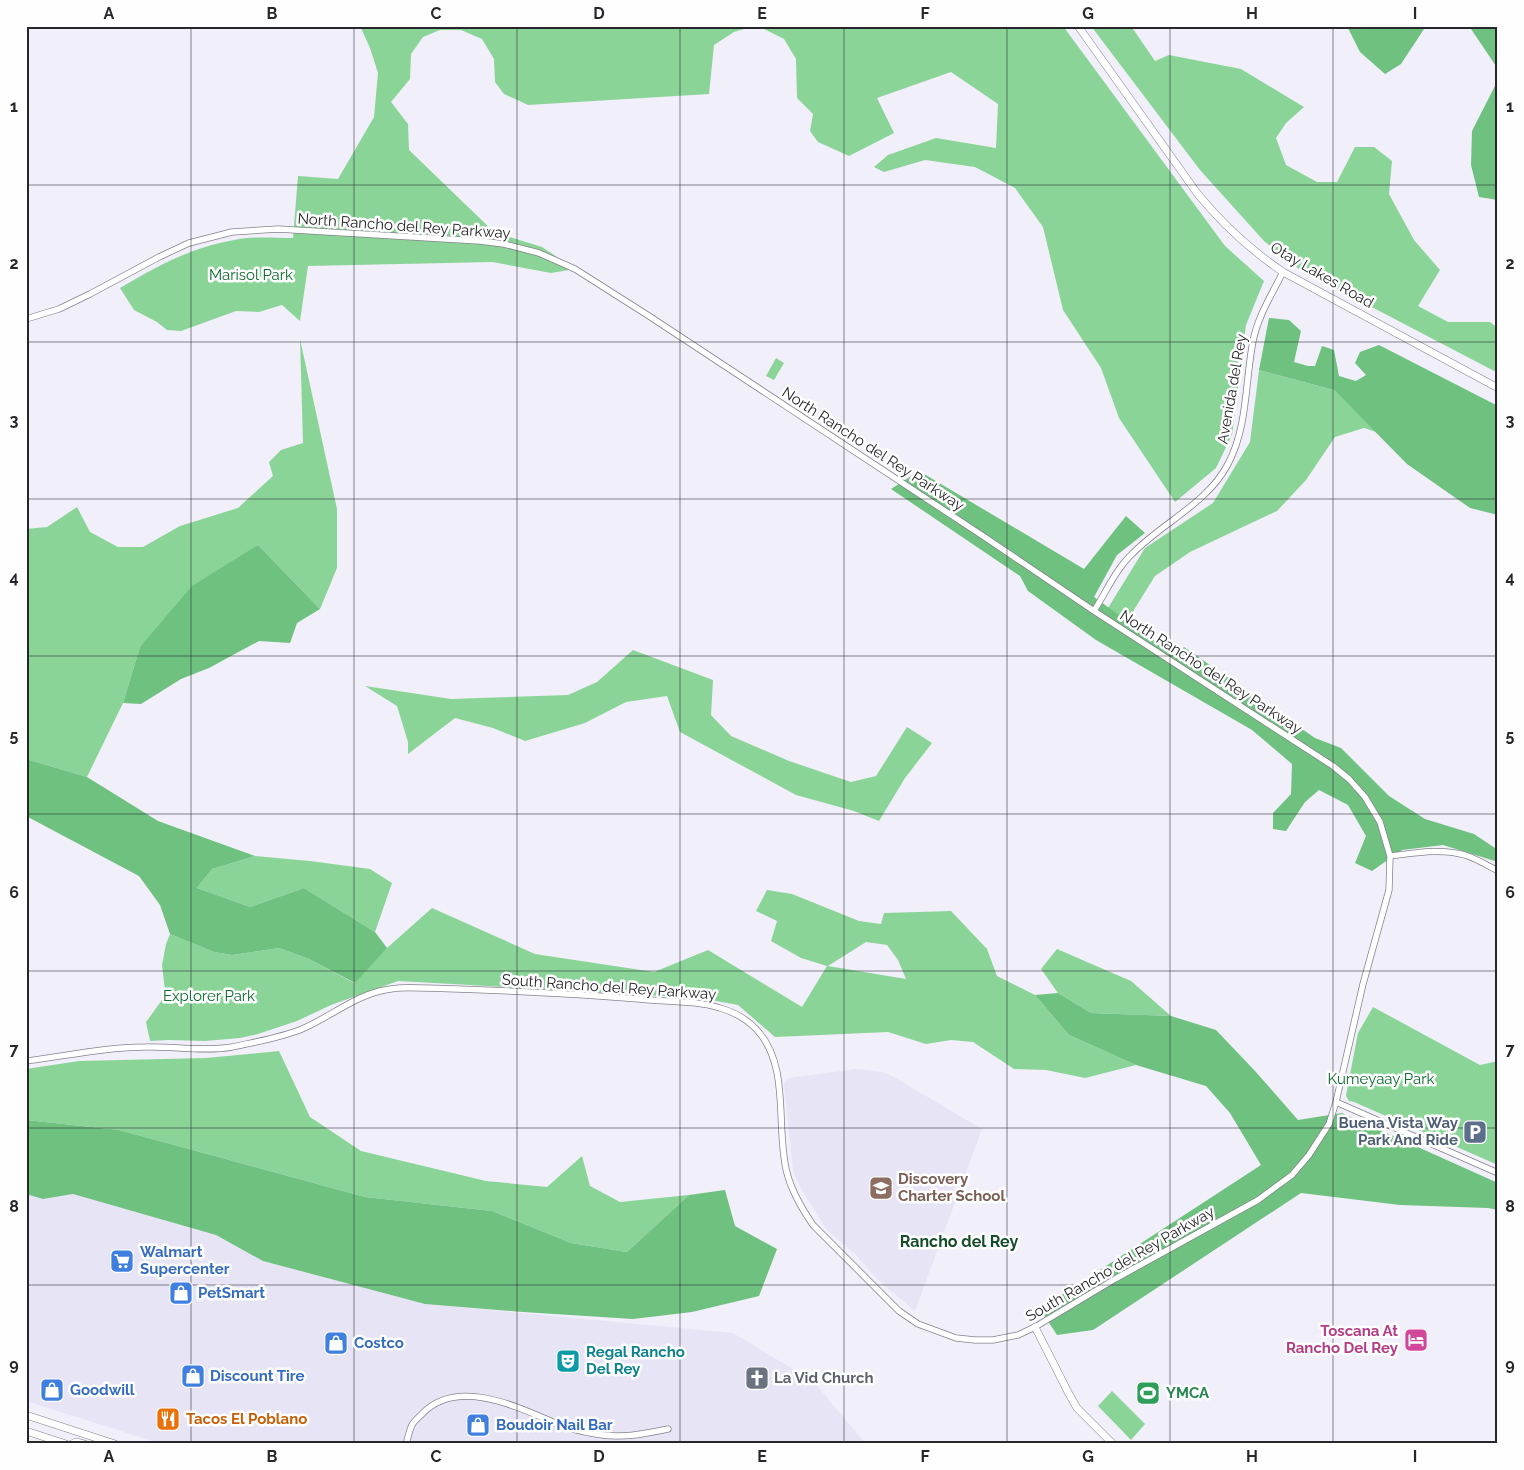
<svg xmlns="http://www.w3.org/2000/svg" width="1524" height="1470" font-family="Raleway,sans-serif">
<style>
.built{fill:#e7e4f6}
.green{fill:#8bd498;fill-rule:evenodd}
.forest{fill:#6ec17f}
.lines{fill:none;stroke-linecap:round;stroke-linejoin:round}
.minor-casing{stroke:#84828c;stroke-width:7}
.major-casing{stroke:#84828c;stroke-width:8}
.minor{stroke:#fff;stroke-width:5.5}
.major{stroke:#fff;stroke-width:7}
.grid{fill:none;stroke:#27272b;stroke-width:1;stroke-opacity:0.55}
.labels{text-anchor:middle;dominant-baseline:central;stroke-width:5;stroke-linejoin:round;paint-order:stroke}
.street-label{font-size:15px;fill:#27272b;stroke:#fefefe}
.park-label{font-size:15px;fill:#0c6a2e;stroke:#fefefe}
.service-label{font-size:15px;font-weight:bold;fill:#4e5e75;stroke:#fefefe;text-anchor:end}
.education-label{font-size:15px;font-weight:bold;fill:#785e54;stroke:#fefefe;text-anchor:start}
.shop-label{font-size:15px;font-weight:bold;fill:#366cbe;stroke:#fefefe;text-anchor:start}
.hotel-label{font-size:15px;font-weight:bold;fill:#b23c85;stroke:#fefefe;text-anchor:end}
.culture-label{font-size:15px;font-weight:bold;fill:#0d838f;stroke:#fefefe;text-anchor:start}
.worship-label{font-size:15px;font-weight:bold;fill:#5b616d;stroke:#fefefe;text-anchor:start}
.leisure-label{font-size:15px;font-weight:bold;fill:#27864d;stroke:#fefefe;text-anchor:start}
.food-label{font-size:15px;font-weight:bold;fill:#c56008;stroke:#fefefe;text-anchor:start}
.neighbourhood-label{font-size:16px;font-weight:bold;fill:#164c2a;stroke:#fefefe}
.neatline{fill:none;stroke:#27272b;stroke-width:2}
.grid-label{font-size:16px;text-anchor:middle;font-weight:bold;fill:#27272b}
</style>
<rect width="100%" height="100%" fill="#f1effa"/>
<path class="built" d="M856 1069 882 1072 892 1076 982 1129 915 1311 879 1281 854 1253 827 1230 809 1202 796 1179 793 1170 784 1084 789 1078Z
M26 1194 43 1199 73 1194 216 1235 263 1261 425 1304 733 1333 813 1381 866 1444H162L26 1401Z"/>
<path class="green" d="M360 26H754L734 32 714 45 709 94 528 105 504 94 495 82 494 59 482 39 461 30H440L423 37 411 54 410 79 391 102 408 124 409 150 494 232 542 247 575 269 551 273 492 262 308 266 300 321 282 305 259 312 236 311 181 331 167 330 157 322 134 310 120 288C159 265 190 248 234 240 253 236 274 238 293 238L298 176 338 179 374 117 378 73 370 48Z
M758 26H1063L1225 246 1264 281 1246 325 1232 435 1216 468 1175 502 1119 418 1101 368 1063 310 1043 227 1015 188 975 167 925 160 884 172 874 167 888 155 936 138 996 148 998 104 951 72 877 98 894 133 849 156 818 142 810 131 813 114 797 98 796 59 784 39Z
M1091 26H1131L1155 61 1169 55 1241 69 1304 107 1286 123 1276 138 1286 165 1317 182H1337L1355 147H1374L1392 161 1389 194 1414 240 1440 270 1418 306 1448 322H1490L1498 328V373L1299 269 1264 241 1200 170Z
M300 339 337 509V568L320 609 258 545 140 647 123 703 87 777 26 759V529L47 527 77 507 90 532 118 547H143L180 526 238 508 273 476 269 462 281 450 303 443Z
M776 358 784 363 774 380 766 376Z
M1259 370 1334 390 1376 432 1364 428 1335 437 1306 480 1277 511 1190 552 1155 576 1127 621 1108 608 1145 548 1213 503 1250 442Z
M633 650 713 680 711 715 731 736 789 761 851 782 876 776 907 727 932 743 905 778 879 821 854 811 796 795 680 732 667 696 626 702 585 723 525 741 493 728 455 718 408 754V742L397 706 365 686 451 699 568 695 597 682Z
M255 856 310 861 370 869 392 883 375 932 304 888 250 907 197 888 212 869Z
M767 890 792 894 859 921 881 924 884 913 951 911 987 949 997 976 1035 995 1069 1035 1136 1065 1085 1078 1046 1070 1014 1069 973 1042 951 1040 926 1044 888 1032 775 1037 738 1005 700 998 398 981 331 1005 297 1021 258 1034 240 1038 205 1041 168 1040 150 1041 146 1022 162 1000 165 990 162 965 166 944 170 934 214 952 232 955 279 948 309 959 354 983 387 948 432 908 535 954 654 972 708 950 802 1007 827 966 801 958 771 941 777 921 756 911ZM866 942 887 945 898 960 906 979 828 966Z
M1057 949 1131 981 1171 1016 1091 1013 1058 993 1041 969Z
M1373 1007 1480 1065 1498 1061V1165L1354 1102 1349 1101 1346 1096 1347 1090 1358 1033Z
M279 1051 310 1117 361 1151 486 1181 547 1187 582 1156 590 1186 620 1202 689 1195 627 1252 571 1243 492 1211 365 1197 119 1130 26 1120V1069L79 1061 206 1058Z
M1112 1391 1145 1424 1131 1440 1098 1406Z"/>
<path class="forest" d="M1347 26H1426L1401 64 1385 74 1360 52Z
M1454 26H1498V69L1471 29Z
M1498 80V200L1479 197 1471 165 1472 131Z
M1269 318 1289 320 1301 331 1294 362 1308 366H1315L1322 346 1334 350 1339 376 1356 381 1366 375 1355 363 1360 352 1379 345 1498 406V515L1470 508 1407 464 1334 390 1259 370Z
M919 471 1084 569 1126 516 1145 533 1117 555 1094 597 1176 656 1184 647 1315 738 1341 748 1389 796 1425 819 1474 834 1498 850V862L1443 845 1402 850 1372 871 1355 863 1366 836 1348 805 1319 790 1305 802 1286 831 1273 829V813L1291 794 1292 764 1252 730 1096 640 1028 591 1020 576 891 489Z
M258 545 320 609 297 623 290 643 259 641 209 668 181 679 141 704 123 703 140 647 192 586Z
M26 759 87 777 158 821 255 856 212 869 197 888 250 907 304 888 375 932 387 948 355 983 309 959 279 948 232 955 214 952 170 934 160 905 139 876 26 816Z
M1058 993 1091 1013 1171 1016 1216 1030 1255 1071 1298 1120 1342 1113 1498 1183V1210L1488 1208 1400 1205 1301 1193 1093 1330 1057 1335 1040 1309 1261 1165 1230 1113 1206 1086 1136 1065 1069 1035 1035 995Z
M26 1120 119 1130 365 1197 492 1211 571 1243 627 1252 689 1195 725 1190 735 1226 777 1249 759 1296 692 1312 633 1319 523 1312 425 1304 263 1261 216 1235 73 1194 43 1199 26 1194Z"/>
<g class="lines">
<g class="minor-casing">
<path id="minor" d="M26 319 59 309 90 294 159 257 189 243 232 232 278 229 480 241 504 244 539 253 575 269 649 316 983 536 1094 611 1333 766 1349 779 1365 797 1380 822 1390 856 1389 890 1363 984 1336 1102 1329 1124 1309 1155 1292 1175 1258 1200 1115 1279 1035 1327 1018 1335 993 1340H975L956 1338 918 1324 899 1311 813 1225C802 1209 792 1192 787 1173 775 1128 791 1067 757 1030 747 1019 734 1012 720 1008 695 1000 665 1002 639 999 578 994 517 991 457 989 432 989 404 985 380 991 352 998 328 1018 302 1029 280 1038 255 1042 232 1047 204 1052 174 1046 146 1047 106 1047 66 1056 26 1061
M1094 611C1106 592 1116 569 1132 554 1163 522 1207 504 1228 464 1248 426 1245 382 1253 341 1258 316 1272 294 1283 272
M1390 856C1415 853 1440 848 1465 855 1477 859 1487 865 1498 871
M1336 1102 1498 1173
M406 1444C408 1438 409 1431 412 1425 414 1421 419 1417 422 1414 457 1377 518 1407 555 1423 567 1428 583 1432 596 1434 620 1439 644 1434 668 1429"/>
</g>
<g class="major-casing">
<path id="major" d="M1078 26 1197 193C1223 225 1249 249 1283 272L1498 388
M1035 1327 1069 1394 1077 1408 1113 1444
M26 1415 115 1444
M26 1431 66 1444
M72 1444 76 1442 84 1444"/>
</g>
<use href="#minor" class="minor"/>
<use href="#major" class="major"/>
</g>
<path class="grid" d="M191 26V1444M354 26V1444M517 26V1444M680 26V1444M844 26V1444M1007 26V1444M1170 26V1444M1333 26V1444M26 185H1498M26 342H1498M26 499H1498M26 656H1498M26 814H1498M26 971H1498M26 1128H1498M26 1285H1498"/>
<defs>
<g id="parking-square" transform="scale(1.25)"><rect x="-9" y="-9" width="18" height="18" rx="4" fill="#5c6f8a" stroke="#fefefe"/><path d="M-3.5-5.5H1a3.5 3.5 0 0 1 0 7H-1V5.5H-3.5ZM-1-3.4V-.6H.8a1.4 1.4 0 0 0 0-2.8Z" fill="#fff"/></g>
<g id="school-square" transform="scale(1.25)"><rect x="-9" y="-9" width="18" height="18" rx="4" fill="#8d6e63" stroke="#fefefe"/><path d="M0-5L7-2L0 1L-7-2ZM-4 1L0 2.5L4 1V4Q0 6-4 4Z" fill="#fff"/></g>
<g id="supermarket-square" transform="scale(1.25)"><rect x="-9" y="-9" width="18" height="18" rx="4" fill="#3f7fe0" stroke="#fefefe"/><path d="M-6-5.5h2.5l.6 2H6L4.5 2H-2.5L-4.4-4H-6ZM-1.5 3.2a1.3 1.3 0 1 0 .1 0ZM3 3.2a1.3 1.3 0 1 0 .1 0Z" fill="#fff"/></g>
<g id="shop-square" transform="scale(1.25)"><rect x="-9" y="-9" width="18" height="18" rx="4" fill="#3f7fe0" stroke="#fefefe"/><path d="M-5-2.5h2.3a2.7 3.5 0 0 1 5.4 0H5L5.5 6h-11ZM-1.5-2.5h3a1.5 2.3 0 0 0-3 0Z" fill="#fff"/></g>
<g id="hotel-square" transform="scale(1.25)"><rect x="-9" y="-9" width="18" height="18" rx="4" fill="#d1479c" stroke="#fefefe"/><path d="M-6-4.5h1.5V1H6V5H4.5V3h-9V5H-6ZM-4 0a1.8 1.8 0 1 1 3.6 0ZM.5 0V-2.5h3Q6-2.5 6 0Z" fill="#fff"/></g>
<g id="theatre-square" transform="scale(1.25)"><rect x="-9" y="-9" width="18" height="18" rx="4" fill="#0f9aa8" stroke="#fefefe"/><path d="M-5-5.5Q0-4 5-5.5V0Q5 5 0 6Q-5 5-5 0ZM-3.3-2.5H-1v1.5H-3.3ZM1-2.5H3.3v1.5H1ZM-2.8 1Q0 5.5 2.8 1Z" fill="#fff"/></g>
<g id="church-square" transform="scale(1.25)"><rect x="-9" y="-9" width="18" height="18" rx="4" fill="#6b7280" stroke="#fefefe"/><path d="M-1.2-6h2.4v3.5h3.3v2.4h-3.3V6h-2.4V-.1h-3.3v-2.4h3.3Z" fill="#fff"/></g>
<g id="stadium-square" transform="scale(1.25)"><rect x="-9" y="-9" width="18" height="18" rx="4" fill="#2e9e5b" stroke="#fefefe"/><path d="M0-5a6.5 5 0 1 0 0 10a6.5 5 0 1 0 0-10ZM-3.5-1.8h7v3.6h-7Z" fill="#fff"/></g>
<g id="restaurant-square" transform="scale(1.25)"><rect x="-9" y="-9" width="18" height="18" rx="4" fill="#e8710a" stroke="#fefefe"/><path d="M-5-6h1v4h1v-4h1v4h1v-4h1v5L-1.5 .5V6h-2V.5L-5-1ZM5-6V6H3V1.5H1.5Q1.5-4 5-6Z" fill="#fff"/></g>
</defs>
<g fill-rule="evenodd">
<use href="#parking-square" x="1475" y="1132"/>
<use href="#school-square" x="881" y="1188"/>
<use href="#supermarket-square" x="122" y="1261"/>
<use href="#shop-square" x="181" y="1293"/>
<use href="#hotel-square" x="1416" y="1340"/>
<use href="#shop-square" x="336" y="1343"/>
<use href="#theatre-square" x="568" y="1361"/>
<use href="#shop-square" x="193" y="1376"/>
<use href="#church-square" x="757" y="1378"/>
<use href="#shop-square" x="52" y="1390"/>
<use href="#stadium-square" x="1148" y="1393"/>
<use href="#restaurant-square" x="168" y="1419"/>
<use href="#shop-square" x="478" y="1425"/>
</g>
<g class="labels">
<g class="street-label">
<text transform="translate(404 226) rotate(4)">North Rancho del Rey Parkway</text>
<text transform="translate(1322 275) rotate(30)">Otay Lakes Road</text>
<text transform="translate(1232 389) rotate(-80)">Avenida del Rey</text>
<text transform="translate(873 449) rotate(33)">North Rancho del Rey Parkway</text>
<text transform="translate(1211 672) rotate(33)">North Rancho del Rey Parkway</text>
<text transform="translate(609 987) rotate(4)">South Rancho del Rey Parkway</text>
<text transform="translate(1120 1264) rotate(-30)">South Rancho del Rey Parkway</text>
</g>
<g class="park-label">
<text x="251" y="275">Marisol Park</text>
<text x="209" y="996">Explorer Park</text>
<text x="1381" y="1079">Kumeyaay Park</text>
</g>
<g class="service-label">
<text x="1458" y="1123">Buena Vista Way<tspan x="1458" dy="17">Park And Ride</tspan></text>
</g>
<g class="education-label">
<text x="898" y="1179">Discovery<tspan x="898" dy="17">Charter School</tspan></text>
</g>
<g class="shop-label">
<text x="140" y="1252">Walmart<tspan x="140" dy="17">Supercenter</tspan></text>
<text x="198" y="1293">PetSmart</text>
<text x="354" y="1343">Costco</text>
<text x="210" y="1376">Discount Tire</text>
<text x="70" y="1390">Goodwill</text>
<text x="496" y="1425">Boudoir Nail Bar</text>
</g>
<g class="hotel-label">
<text x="1398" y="1331">Toscana At<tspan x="1398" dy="17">Rancho Del Rey</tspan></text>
</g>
<g class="culture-label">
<text x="586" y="1352">Regal Rancho<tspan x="586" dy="17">Del Rey</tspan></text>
</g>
<g class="worship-label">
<text x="774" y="1378">La Vid Church</text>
</g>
<g class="leisure-label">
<text x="1166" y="1393">YMCA</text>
</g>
<g class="food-label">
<text x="186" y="1419">Tacos El Poblano</text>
</g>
<g class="neighbourhood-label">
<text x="959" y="1241">Rancho del Rey</text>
</g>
</g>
<rect width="1524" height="1470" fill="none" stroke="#fefefe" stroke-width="55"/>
<rect x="28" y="28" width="1468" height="1414" class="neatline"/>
<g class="grid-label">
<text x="109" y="19">A</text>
<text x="272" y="19">B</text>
<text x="436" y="19">C</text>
<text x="599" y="19">D</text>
<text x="762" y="19">E</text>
<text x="925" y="19">F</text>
<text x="1088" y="19">G</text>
<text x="1252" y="19">H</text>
<text x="1415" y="19">I</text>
<text x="14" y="112">1</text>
<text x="1510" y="112">1</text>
<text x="14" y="269">2</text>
<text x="1510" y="269">2</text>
<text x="14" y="426">3</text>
<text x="1510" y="426">3</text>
<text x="14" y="583">4</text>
<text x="1510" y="583">4</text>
<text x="14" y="741">5</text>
<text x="1510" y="741">5</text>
<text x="14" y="898">6</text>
<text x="1510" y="898">6</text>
<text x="14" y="1055">7</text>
<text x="1510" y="1055">7</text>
<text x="14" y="1212">8</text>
<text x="1510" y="1212">8</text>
<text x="14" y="1370">9</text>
<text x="1510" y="1370">9</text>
<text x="109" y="1462">A</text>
<text x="272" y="1462">B</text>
<text x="436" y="1462">C</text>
<text x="599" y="1462">D</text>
<text x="762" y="1462">E</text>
<text x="925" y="1462">F</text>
<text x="1088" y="1462">G</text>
<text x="1252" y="1462">H</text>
<text x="1415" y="1462">I</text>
</g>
</svg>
